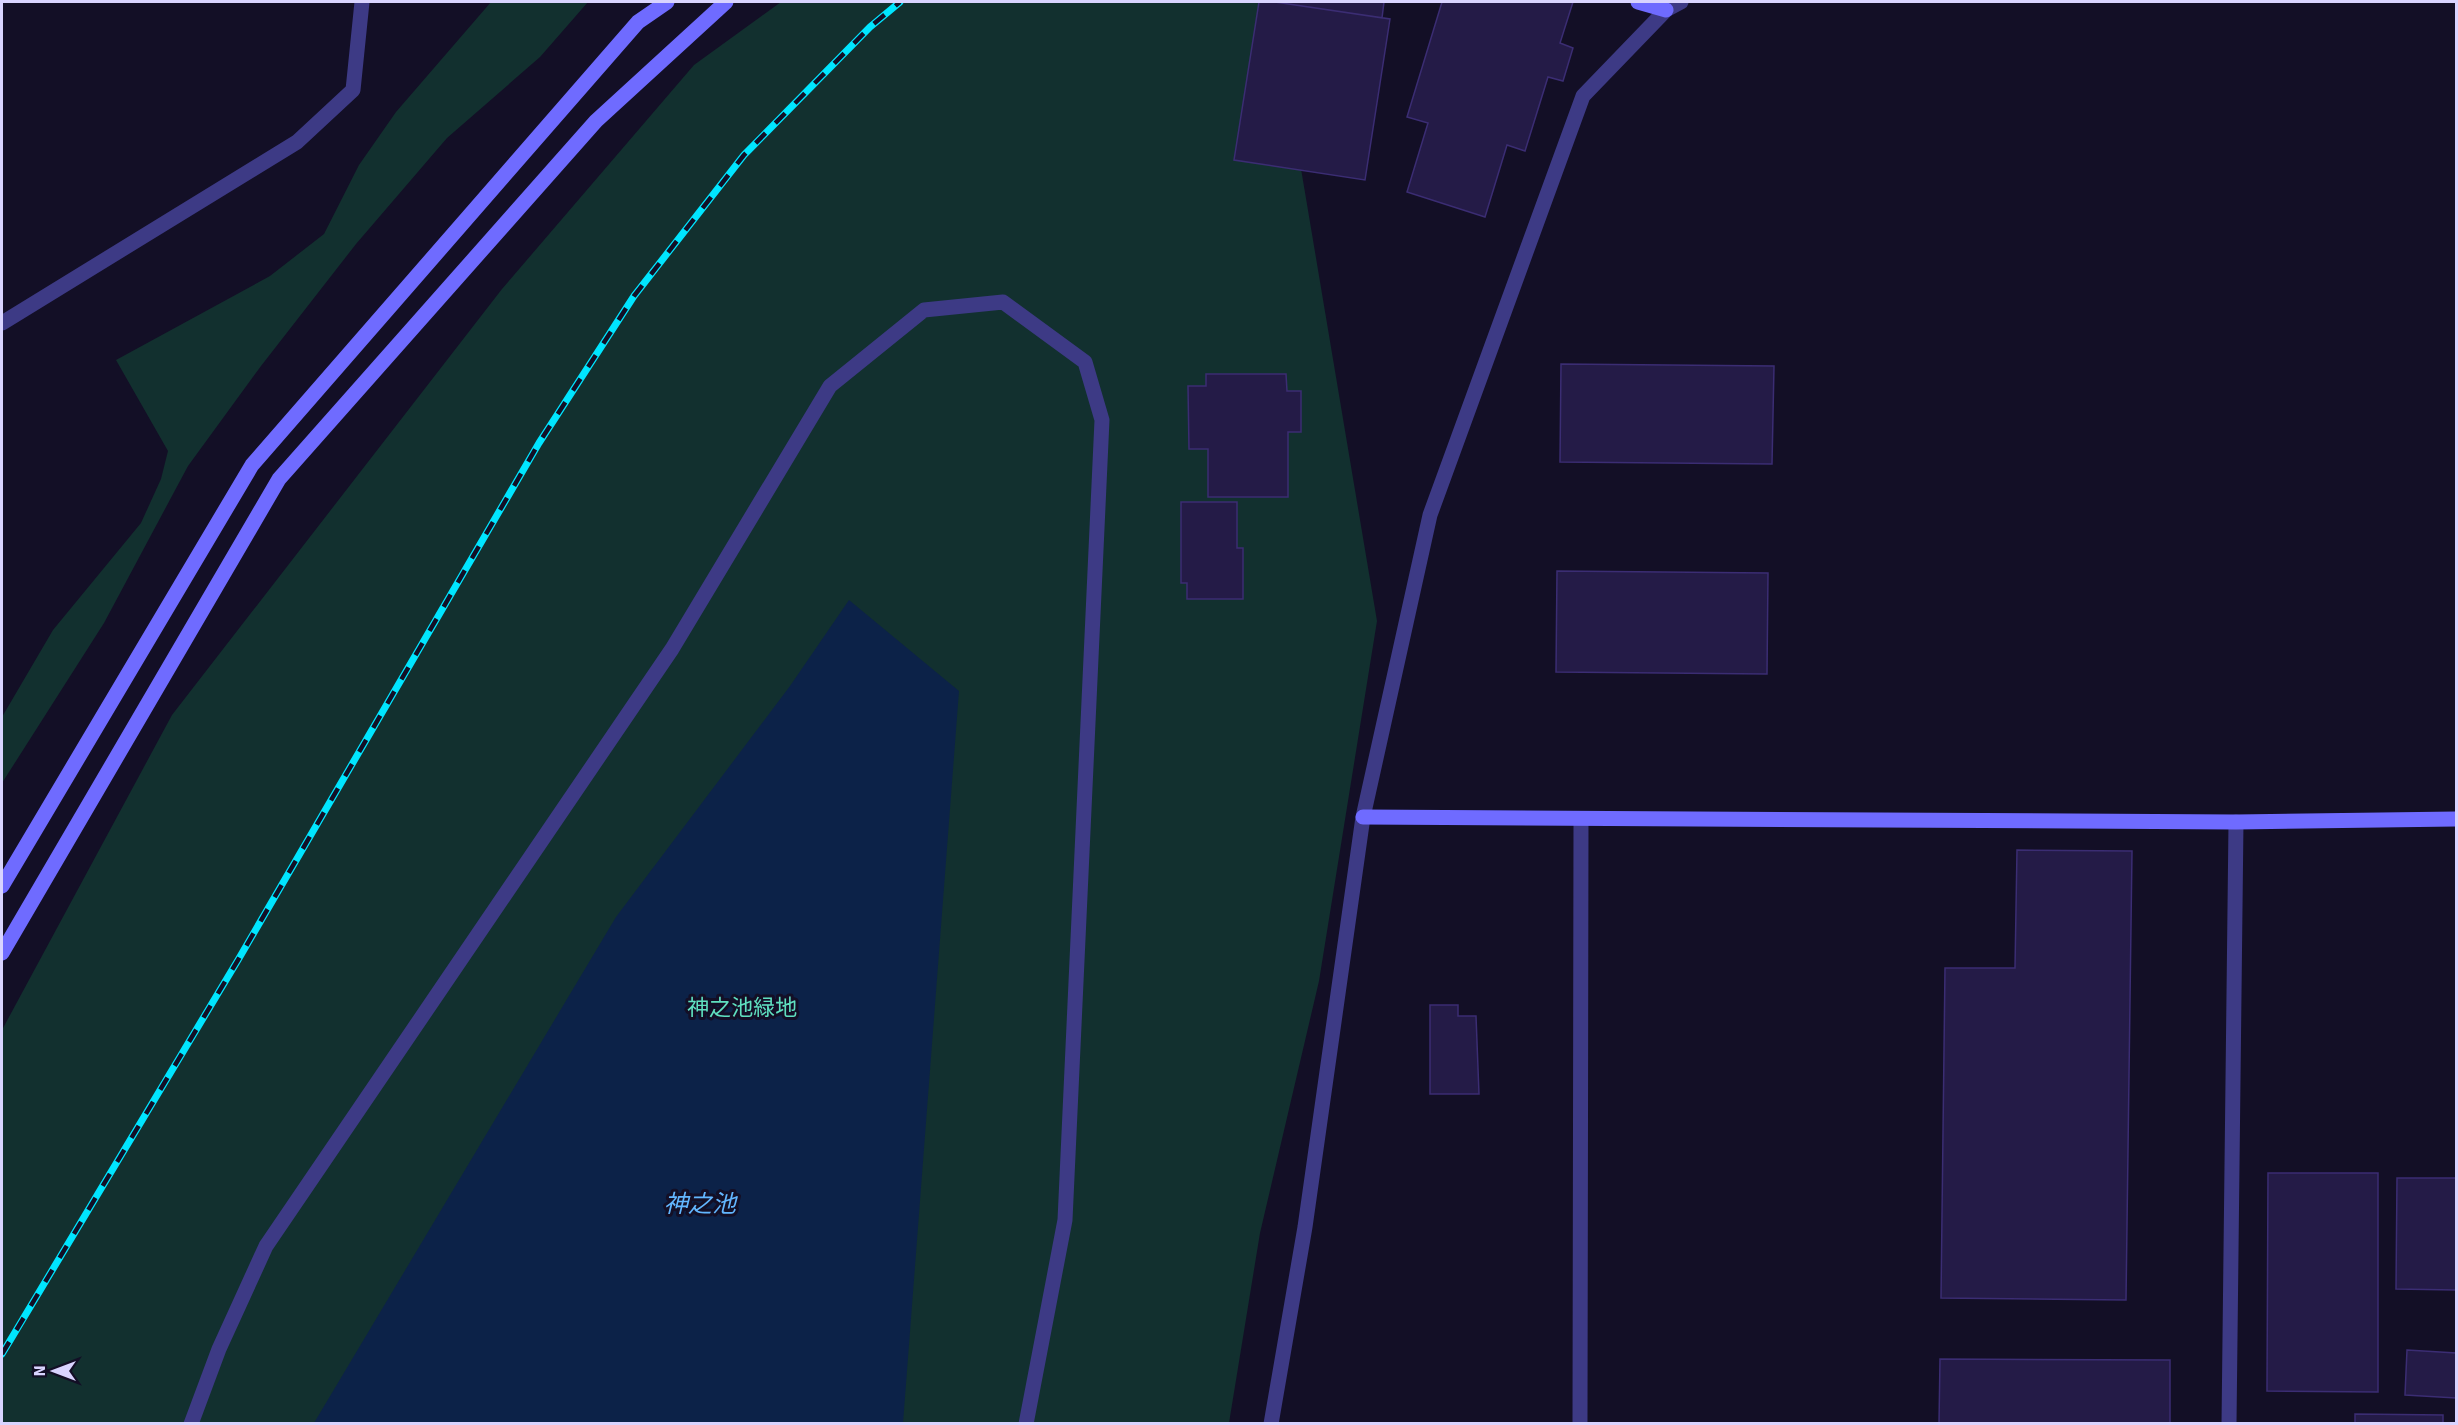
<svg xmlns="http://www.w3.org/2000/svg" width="2458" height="1425" font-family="Signika,'Noto Sans JP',sans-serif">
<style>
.green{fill:#12302f}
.water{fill:#0c2248}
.building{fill:#241b47;stroke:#3b2d73;stroke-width:1.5}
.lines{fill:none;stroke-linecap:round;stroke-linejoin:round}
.lane{stroke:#3d3a85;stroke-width:15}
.street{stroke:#3d3a85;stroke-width:15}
.secondary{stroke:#6f6bff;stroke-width:15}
.rail-casing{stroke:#00e5ff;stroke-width:7}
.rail{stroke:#130f26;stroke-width:4.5;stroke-dasharray:14;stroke-linecap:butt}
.labels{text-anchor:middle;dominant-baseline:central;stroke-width:6;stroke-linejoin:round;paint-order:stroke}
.park-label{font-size:22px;fill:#5fe0c0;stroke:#130f26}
.water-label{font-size:24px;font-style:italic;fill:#62b6ff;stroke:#130f26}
</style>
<rect width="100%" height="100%" fill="#130f26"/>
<path class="green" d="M491 2H588L540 57 447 138 356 244 261 366 188 466 104 623 2 783V717L53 630 141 523 161 479 168 451 116 360 270 276 324 234 359 165 396 112Z
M781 2H1273L1377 621 1319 981 1260 1233 1229 1423 2 1424V1030L172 715 502 289 694 65Z"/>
<path class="water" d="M849 600 959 691 903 1423H314L616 917 790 686Z"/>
<path class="building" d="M1259 2H1275L1390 19 1365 180 1234 160Z
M1275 2H1384L1382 18Z
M1442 2H1573L1560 43 1573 48 1563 81 1548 77 1525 151 1507 145 1485 217 1407 192 1428 123 1407 117Z
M1561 364 1774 366 1772 464 1560 462Z
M1206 374H1286L1287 391H1301V432H1288V497H1208V449H1189L1188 386H1206Z
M1181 502H1237V548H1243V599H1187V583H1181Z
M1557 571 1768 573 1767 674 1556 672Z
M2017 850 2132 851 2126 1300 1941 1298 1945 968H2015Z
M1430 1005H1458V1016H1476L1479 1094H1430Z
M2268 1173H2378V1392L2267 1391Z
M2397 1178H2456V1290L2396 1289Z
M2407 1350 2456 1353V1398L2405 1395Z
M1940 1359 2170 1360V1424H1939Z
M2355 1414 2443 1415V1424H2355Z"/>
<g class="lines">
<path class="lane" d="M2 323 297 142 353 90 362 2
M191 1424 219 1349 266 1246 672 649 830 386 924 310 1003 302 1085 362 1102 420 1065 1220 1026 1424"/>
<path class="street" d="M1271 1424 1305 1227 1363 817 1430 515 1583 96 1666 10 1681 2
M1580 1424 1581 819
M2229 1424 2236 822"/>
<path class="secondary" d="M1638 2 1666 10
M1363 817 2236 822 2456 819
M2 886 252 465 638 22 667 2
M2 953 279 479 596 121 726 2"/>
<g class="rail-casing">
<path id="rail" d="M2 1354 238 960 539 443 634 296 744 155 870 27 900 2"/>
</g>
<use href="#rail" class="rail"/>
</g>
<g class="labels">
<g class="park-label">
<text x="742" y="1007">神之池緑地</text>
</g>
<g class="water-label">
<text x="700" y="1204">神之池</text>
</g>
</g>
<rect width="2458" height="1425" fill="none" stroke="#d9d4ff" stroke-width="6"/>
<g transform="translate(54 1371) rotate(270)" stroke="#130f26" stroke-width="4.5" paint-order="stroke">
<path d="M0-4.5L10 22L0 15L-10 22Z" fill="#d9d4ff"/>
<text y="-9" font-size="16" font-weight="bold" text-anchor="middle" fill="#d9d4ff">N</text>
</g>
</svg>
